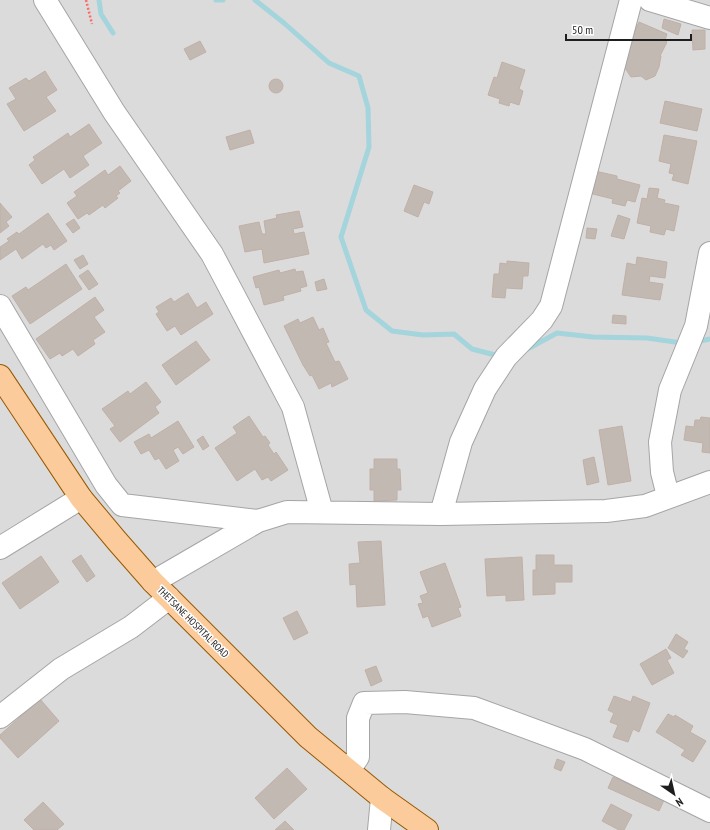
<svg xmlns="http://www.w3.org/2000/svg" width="710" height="830" font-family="'PT Sans Narrow',sans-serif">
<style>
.residential{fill:#dcdbdb}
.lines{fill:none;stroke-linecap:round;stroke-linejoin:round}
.stream{stroke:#a4d4dc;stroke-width:5}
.building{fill:#c3b9b3;stroke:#c0b0a6}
.minor-casing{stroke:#a5a5a5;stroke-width:24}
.major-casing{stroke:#975901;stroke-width:24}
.path{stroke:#f96e6a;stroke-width:2.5;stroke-dasharray:2 2;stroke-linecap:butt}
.minor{stroke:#fff;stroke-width:22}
.major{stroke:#fbcb9c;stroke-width:22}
.labels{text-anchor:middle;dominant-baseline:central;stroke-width:3;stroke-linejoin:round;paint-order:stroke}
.street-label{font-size:10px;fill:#1e1e1e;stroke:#fff}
</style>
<rect width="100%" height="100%" fill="#efeae4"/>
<path class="residential" d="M0 0H710V830H0Z"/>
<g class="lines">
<path class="stream" d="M99 0 101 14 113 33
M216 0H223
M255 0 284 23 329 63 359 76 368 108 369 147 341 237 366 310 392 331 423 335 454 334 472 349 499 356
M696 342 710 339
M522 352 557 333 593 337 647 338 682 343"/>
</g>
<path class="building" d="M664 19 681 24 678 35 662 28Z
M639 22 667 34 665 40 667 42 660 56H661L659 67 655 76 646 80 641 76 631 77 621 62Z
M692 30H705V49L693 50Z
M200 41 206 52 190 60 184 49Z
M502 62 525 70 519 89 523 91 519 105 510 102 509 106 499 103 500 99 488 95 494 77 497 78Z
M45 71 57 90 46 97 56 111 24 131 7 104 16 99 9 88 26 78 29 81Z
M269 86a7 7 0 1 1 14 0a7 7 0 1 1-14 0Z
M665 101 702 109 697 131 660 123Z
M89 124 102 143 83 156 89 165 70 178 64 169 42 184 29 165 35 160 33 157 68 133 70 137Z
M250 130 254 143 230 150 226 137Z
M664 135 697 141 688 184 672 180 674 174 669 173 671 164 659 161Z
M120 166 131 181 118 191 120 193 116 196 118 198 105 208 103 205 89 215 87 213 78 219 67 203 77 196 74 192 105 170 108 175Z
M595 171 617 176V179L640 185 635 202 627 200 625 206 612 203 613 199 589 193Z
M414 185 433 192 429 204 424 202 418 217 404 211Z
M649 188 659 189 657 198 665 200 664 203 679 206 674 231 666 229 664 235 650 232 651 226 637 223 642 198 647 199Z
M0 203 12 217 6 222 9 226 0 233Z
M299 211 303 227 293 229 294 234 304 232 309 254 264 263 262 249 245 252 239 226 259 222 262 234H266L264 221 277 218 276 215Z
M48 213 67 241 54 250 51 245 46 248 43 244 22 259 16 249 0 260V247L9 241 7 239 17 232 19 234Z
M618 215 630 219 624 239 611 236Z
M74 219 80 228 73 233 66 224Z
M587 228 597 229 595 239 586 238Z
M83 255 88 264 80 269 74 260Z
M637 257 667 262 665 278 650 276 649 282 663 284 660 300 622 295 627 263 636 265Z
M507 261 529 263 528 276H523L522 289 506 288 505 298 492 297 494 274H499L500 263 507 264Z
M66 264 82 289 30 324 12 296 26 287 28 290Z
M295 269 296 272 303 271 307 286 300 288 301 291 283 296 284 300 264 305 259 287 256 288 253 277 279 270 280 273Z
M88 270 98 284 89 290 79 276Z
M324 279 327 289 317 291 315 282Z
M188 293 197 308 206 302 213 314 181 335 175 326 167 331 156 314 159 312 156 307 171 298 174 302Z
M95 297 104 310 94 317 105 332 93 340 95 344 78 356 73 349 62 356 60 353 50 359 36 339Z
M613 315 626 316V324L612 323Z
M313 317 319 330 323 328 329 342 326 343 335 362 339 361 348 379 332 387 331 383 319 389 312 375 310 376 303 365 284 326 298 319 300 323Z
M196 341 210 360 176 385 162 365Z
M146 382 161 402 155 407 159 413 120 442 110 429 115 426 102 409 128 391 130 394Z
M249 416 263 437 265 436 270 443 268 445 274 454 276 452 288 470 271 481 268 477 262 480 255 469 237 481 215 448 237 433 233 427Z
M701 417 710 418V453L702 452 703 443 684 440 686 426 694 427 695 420H700Z
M178 421 194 447 183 454 178 447 173 450 179 461 166 469 159 458 155 460 149 450 141 454 134 442 149 434 151 438Z
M622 426 631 481 608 485 599 430Z
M203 436 209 446 203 450 197 440Z
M594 457 599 482 587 485 583 460Z
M374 459H397V469H400L401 490H397V500L374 501V490H370V469H374Z
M381 541 385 605 357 607 356 584 350 585 349 564 360 563 358 542Z
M81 555 95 576 87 582 72 561Z
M536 555H554V565H572V582H555V594L533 595V570H536Z
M41 556 59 582 20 609 2 583Z
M522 557 524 600 506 601V595L487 596 485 559Z
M445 563 461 607 458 608 461 616 432 627 428 616 423 618 418 604 423 603 420 596 428 593 420 572Z
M297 611 308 633 294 640 283 618Z
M676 634 688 642 684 649 688 651 683 658 668 648Z
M666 649 671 658 667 660 674 673 652 685 640 664Z
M376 666 382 681 371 686 365 670Z
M614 696 631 702 633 696 650 703 639 732 633 729 628 742 613 737 618 725 610 722 614 713 608 710Z
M40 699 59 721 18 758 0 738V735Z
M668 714 674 717 675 715 693 726 690 732 706 741 693 762 681 755 685 750 656 732Z
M557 759 565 762 561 771 554 768Z
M287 768 307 789 274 819 255 798Z
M613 777 664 800 659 811 608 788Z
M43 802 64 824 57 830H34L24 820Z
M611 804 632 815 624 830H619L602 821Z
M285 821 294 830H275Z"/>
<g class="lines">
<g class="minor-casing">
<path id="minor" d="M45 0 114 112 212 254 293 407 322 512
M650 0 710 18
M0 306 106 485 122 505 258 521
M668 496 662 472 660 442 670 390 696 326 710 253
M441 514 461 442 485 389 506 357 542 320 551 306 631 0
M0 548 81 498
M153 582 258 521 287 512 441 514 606 511 645 506 710 482
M0 717 61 669 131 627 169 598
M349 770 358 757V718L364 703 405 702 474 708 585 749 710 811
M379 830 382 798"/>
</g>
<g class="major-casing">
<path id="major" d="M0 376 81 498 117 541 153 582 308 737 382 798 427 830"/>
</g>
<path class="path" d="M86 0 92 24"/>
<use href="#minor" class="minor"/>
<use href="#major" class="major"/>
</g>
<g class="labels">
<g class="street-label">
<text transform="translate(193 622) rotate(45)">THETSANE HOSPITAL ROAD</text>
</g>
</g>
<g transform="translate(674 794) rotate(146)" stroke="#ffffff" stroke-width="3" paint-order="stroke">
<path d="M0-3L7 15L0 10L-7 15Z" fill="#1e1e1e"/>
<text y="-6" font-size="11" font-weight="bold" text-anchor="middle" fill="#1e1e1e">N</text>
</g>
<path d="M566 34v6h125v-6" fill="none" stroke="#1e1e1e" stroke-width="2"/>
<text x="572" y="34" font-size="12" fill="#1e1e1e" stroke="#ffffff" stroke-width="3" paint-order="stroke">50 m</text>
</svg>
